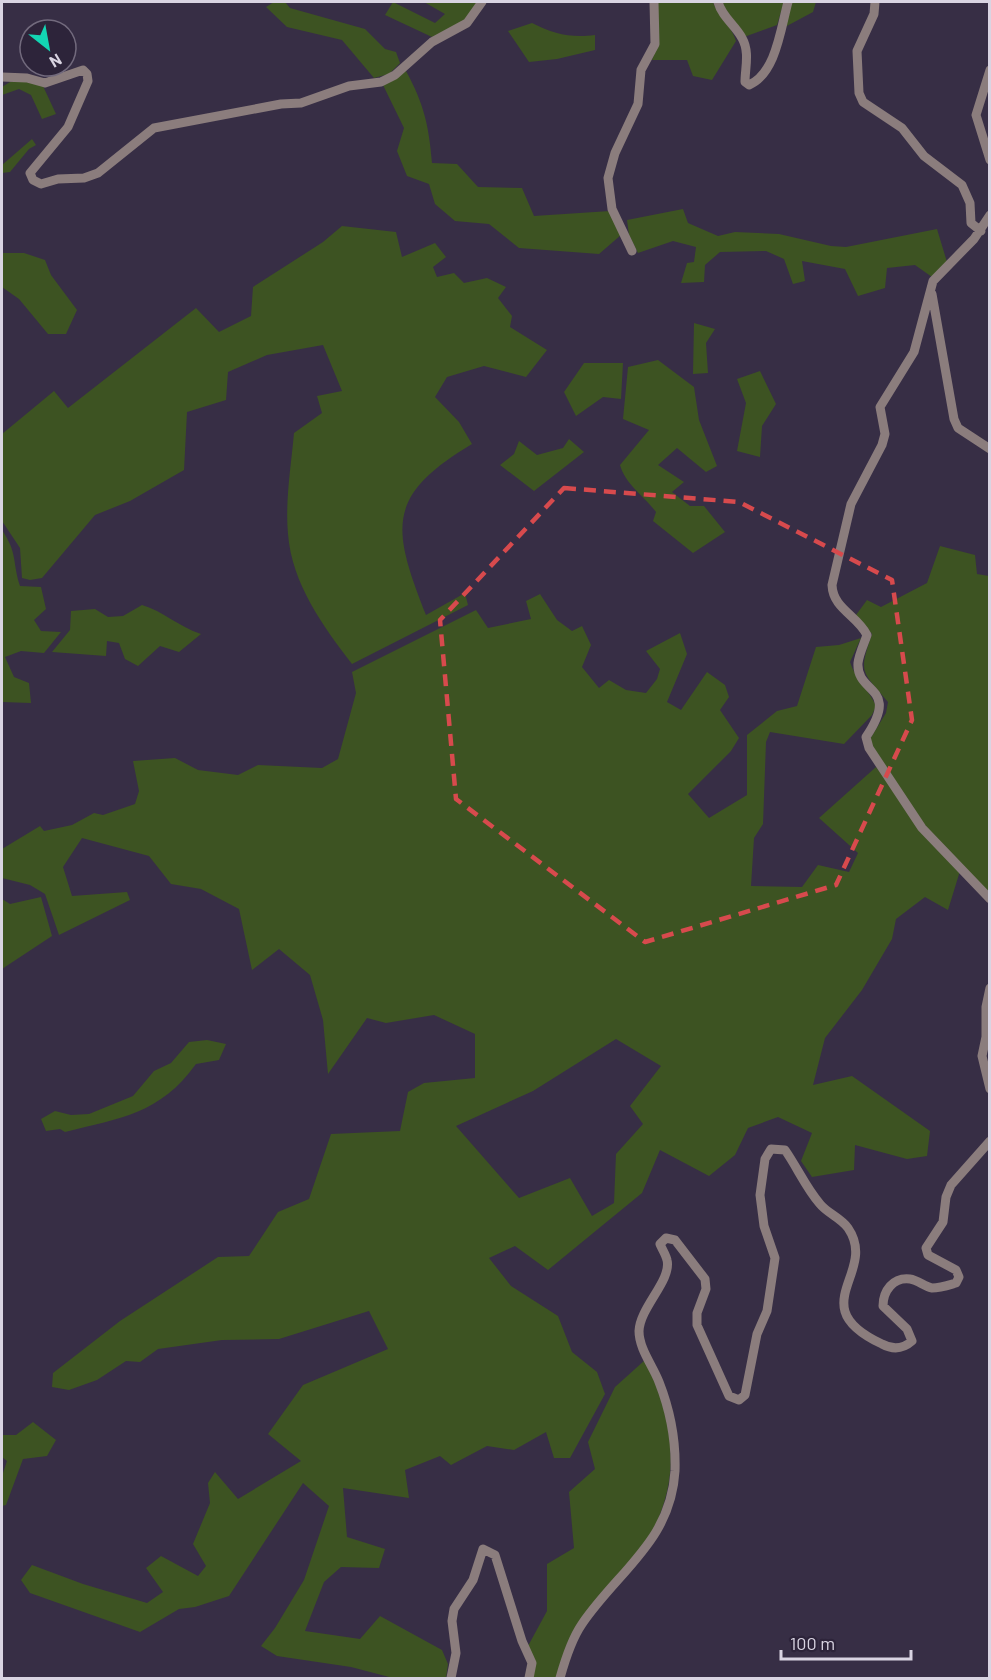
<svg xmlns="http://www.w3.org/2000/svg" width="991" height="1680" font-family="Barlow,sans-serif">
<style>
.green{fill:#3d5322;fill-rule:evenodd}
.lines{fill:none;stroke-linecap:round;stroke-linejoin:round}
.minor{stroke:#8b7d7d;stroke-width:9}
.marked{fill:none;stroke:#d74a4d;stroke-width:4.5;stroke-dasharray:12 8;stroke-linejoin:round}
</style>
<rect width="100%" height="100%" fill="#372e45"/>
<path class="green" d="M274 2H285L290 8 365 29 385 49 396 52 400 63 389 74 374 78 342 40 287 27 266 7Z
M393 2 435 23 445 14 424 2H480L465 22 432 37 385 15Z
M657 2H713C718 17 732 26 736 41L712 80 693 76 687 60H652L657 46Z
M721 2H784L777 25 744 37Z
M791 2H816L813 12 785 27Z
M532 23C554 34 570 38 595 35V50L557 59 529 62 508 31Z
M406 71C424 104 429 126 432 163L457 164 478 187 522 188 534 216 610 211 621 235 599 254 519 248 489 224 455 221 435 204 429 184 407 176 397 151 404 128 383 85Z
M27 81 43 86 56 114 42 119 31 95 19 89 2 95V87L10 82Z
M32 139 36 145 29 149 10 172 2 173V165Z
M683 209 688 223 718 236 735 232 779 234 831 246 846 247 937 229 947 262 932 277 915 265 887 268 885 288 858 296 845 269 802 261 805 281 793 284 784 259 766 251 720 252 705 265 704 282 681 283 687 263 694 262 696 247 673 241 638 253 629 235 627 220Z
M342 226 396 232 402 257 435 243 446 257 433 267 437 277 454 273 464 283 487 278 506 287 498 298 512 316 510 327 547 350 526 377 484 366 447 377 435 397 459 422 472 444C385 496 392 528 426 615L465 593 468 605 352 664C323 626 292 584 288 534 285 502 291 466 294 433L322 413 317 396 342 391 323 345 267 355 228 372 226 400 187 412 184 470 130 501 95 515 42 578 30 580 22 578 20 548 2 521V434L54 391 68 408 196 308 219 332 251 316 253 287 323 242Z
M2 253H24L45 260 51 275 77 310 66 334H48L19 299 2 287Z
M694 323 715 329 706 343 708 373 693 374Z
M658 360 694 387 699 420 717 466 706 472 677 448 658 465 684 482 672 492 690 506H704L725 532 693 553 653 521 656 512C644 496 625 484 620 465L649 430 623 419 628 367Z
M584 363H623L621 399 603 397 576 416 564 392Z
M760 371 776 404 762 426 760 457 737 451 746 403 737 379Z
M569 439 584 452 534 491 500 465 514 454 519 441 537 455 563 448Z
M2 530C18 554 12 561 20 586L41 587 46 609 34 620 41 631 61 632 44 653 21 651 5 657 14 677 29 683 31 703 2 702Z
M940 546 975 555 977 574 989 576V894L926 827 873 747 870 739 886 713 888 702C862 671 858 674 872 634L856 615 867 600 881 607 927 583Z
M540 594 557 620 572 631 582 626 591 645 582 667 599 688 609 680 626 690 646 693 657 679 660 669 646 651 680 633 687 654 667 702 681 710 707 672 725 685 729 697 720 710 739 738 731 751 688 794 709 818 747 795V735L777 711 797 706 816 647 839 645 861 638 850 662C855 679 869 690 876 706L872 715 844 744 770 732 766 742 763 824 754 838 751 886 802 887 818 865 849 872 858 853 819 818 876 767 960 871 948 910 925 897 896 919 892 939 862 990 825 1038 813 1085 852 1076 930 1131 927 1156 907 1159 855 1145 854 1170 812 1177 801 1161 812 1133 778 1117 748 1128 735 1155 709 1176 660 1150 642 1193 548 1270 515 1246 489 1258 511 1286 558 1316 572 1352 597 1372 605 1394 570 1458H554L546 1432 514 1450 487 1446 451 1465 440 1456 405 1470 409 1498 343 1488 347 1537 385 1549 379 1568 341 1567 324 1582 305 1631 360 1639 380 1616 442 1650 448 1664 446 1678H393L351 1667 277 1656 261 1646 275 1628 304 1580 329 1506 303 1483 229 1596 195 1607 179 1609 140 1632 30 1593 21 1580 32 1565 83 1584 147 1603 163 1592 146 1568 161 1556 198 1576 206 1566 193 1544 210 1503 208 1483 215 1472 238 1499 301 1461 268 1434 303 1385 388 1349 369 1311 279 1339 222 1340 158 1349 140 1362 126 1361 97 1380 69 1390 52 1387 53 1373 120 1321 218 1257 249 1256 278 1212 309 1199 331 1134 400 1131 408 1092 424 1083 475 1078V1034L434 1015 386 1023 367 1018 328 1074 323 1020 310 975 279 949 252 970 239 909 201 889 171 884 149 856 82 838 63 867 72 896 127 892 130 900 59 935 45 894 30 885 2 878V849L40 826 44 831 72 825 94 813 103 815 135 804 139 791 133 761 175 758 198 770 238 775 258 765 322 768 338 759 356 693 352 672 476 610 488 628 531 619 526 601ZM616 1039 661 1066 630 1106 643 1124 616 1154 614 1203 592 1216 570 1178 519 1198 456 1126 533 1091Z
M142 605C163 611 179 627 201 634L179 652 160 646 138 666 125 659 119 643 107 641 106 656 52 652 70 630 71 611 95 609 108 617 123 616Z
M41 897 52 936 2 969V899L10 904Z
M207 1040 226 1044 219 1060 196 1064C160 1114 121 1118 65 1132L60 1129 46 1131 41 1119 55 1111 71 1115 89 1114 133 1096 154 1071 171 1063 189 1042Z
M645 1360C676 1425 683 1483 644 1546 627 1573 600 1594 581 1619 570 1635 564 1660 557 1678H532L528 1646 547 1611V1564L574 1548 569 1492 595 1469 588 1442 615 1387Z
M33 1422 56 1440 47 1456 23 1459 6 1505 2 1506V1476L7 1461 2 1457V1435H16Z"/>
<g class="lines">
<path class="minor" d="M718 2C722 17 735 25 742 38 750 52 745 68 745 82L749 85C776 74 781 27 788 2
M875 2 874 14 857 51 859 93 863 102 902 128 924 156 962 185 970 203 971 223 981 231
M990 70 976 115 990 160
M2 77 27 78 45 83 83 70 87 74 88 81 68 127 30 173 33 180 41 184 58 179 84 178 98 173 154 128 281 104 301 103 349 86 381 82 395 75 432 42 467 23 482 2
M990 215 974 239 933 281 914 352 880 407 885 434 882 445 851 504 832 585C833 609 857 615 867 635 864 644 859 654 858 663 856 695 901 685 866 737L869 748 922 828 990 899
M632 251 612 209 608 178 615 153 638 104 641 70 655 44 654 2
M932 294 954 419 958 428 990 449
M990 988 986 1007V1037L982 1056 990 1089
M451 1678 456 1653 452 1621 454 1609 473 1580 483 1549 495 1555 522 1641 532 1663 529 1678
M560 1678C565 1660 571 1640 582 1624 618 1571 671 1541 675 1471 676 1440 670 1410 659 1382 653 1366 639 1349 639 1331 640 1307 672 1280 667 1260 666 1255 662 1249 660 1244L666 1238 675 1240 705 1279 706 1289 697 1313V1325L729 1396 739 1400 745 1395 757 1334 767 1311 775 1258 764 1226 760 1195 765 1159 771 1149 785 1150C797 1167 806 1188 820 1204 827 1213 841 1218 848 1228 879 1273 801 1306 882 1344 893 1350 903 1349 912 1341L907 1329 883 1306C883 1291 893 1277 910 1279 918 1280 925 1287 932 1288 940 1288 949 1285 956 1283L959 1277 956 1270 928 1255 926 1248 943 1222 946 1197 951 1185 990 1141"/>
</g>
<path class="marked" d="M564 488 739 502 892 580 912 720 836 885 645 942 456 799 440 620Z"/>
<rect width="991" height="1680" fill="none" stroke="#d9d4e2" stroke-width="6"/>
<g transform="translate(48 48) rotate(149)"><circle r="28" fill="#2d243a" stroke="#726a7d" stroke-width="1.5"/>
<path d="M0-4.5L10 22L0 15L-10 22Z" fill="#13d5b3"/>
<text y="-9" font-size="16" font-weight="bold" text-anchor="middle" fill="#d9d4e2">N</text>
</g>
<path d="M781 1650v9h130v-9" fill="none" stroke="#d9d4e2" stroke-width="3"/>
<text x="790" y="1650" font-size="18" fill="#d9d4e2" stroke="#2d243a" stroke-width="4.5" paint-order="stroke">100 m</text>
</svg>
